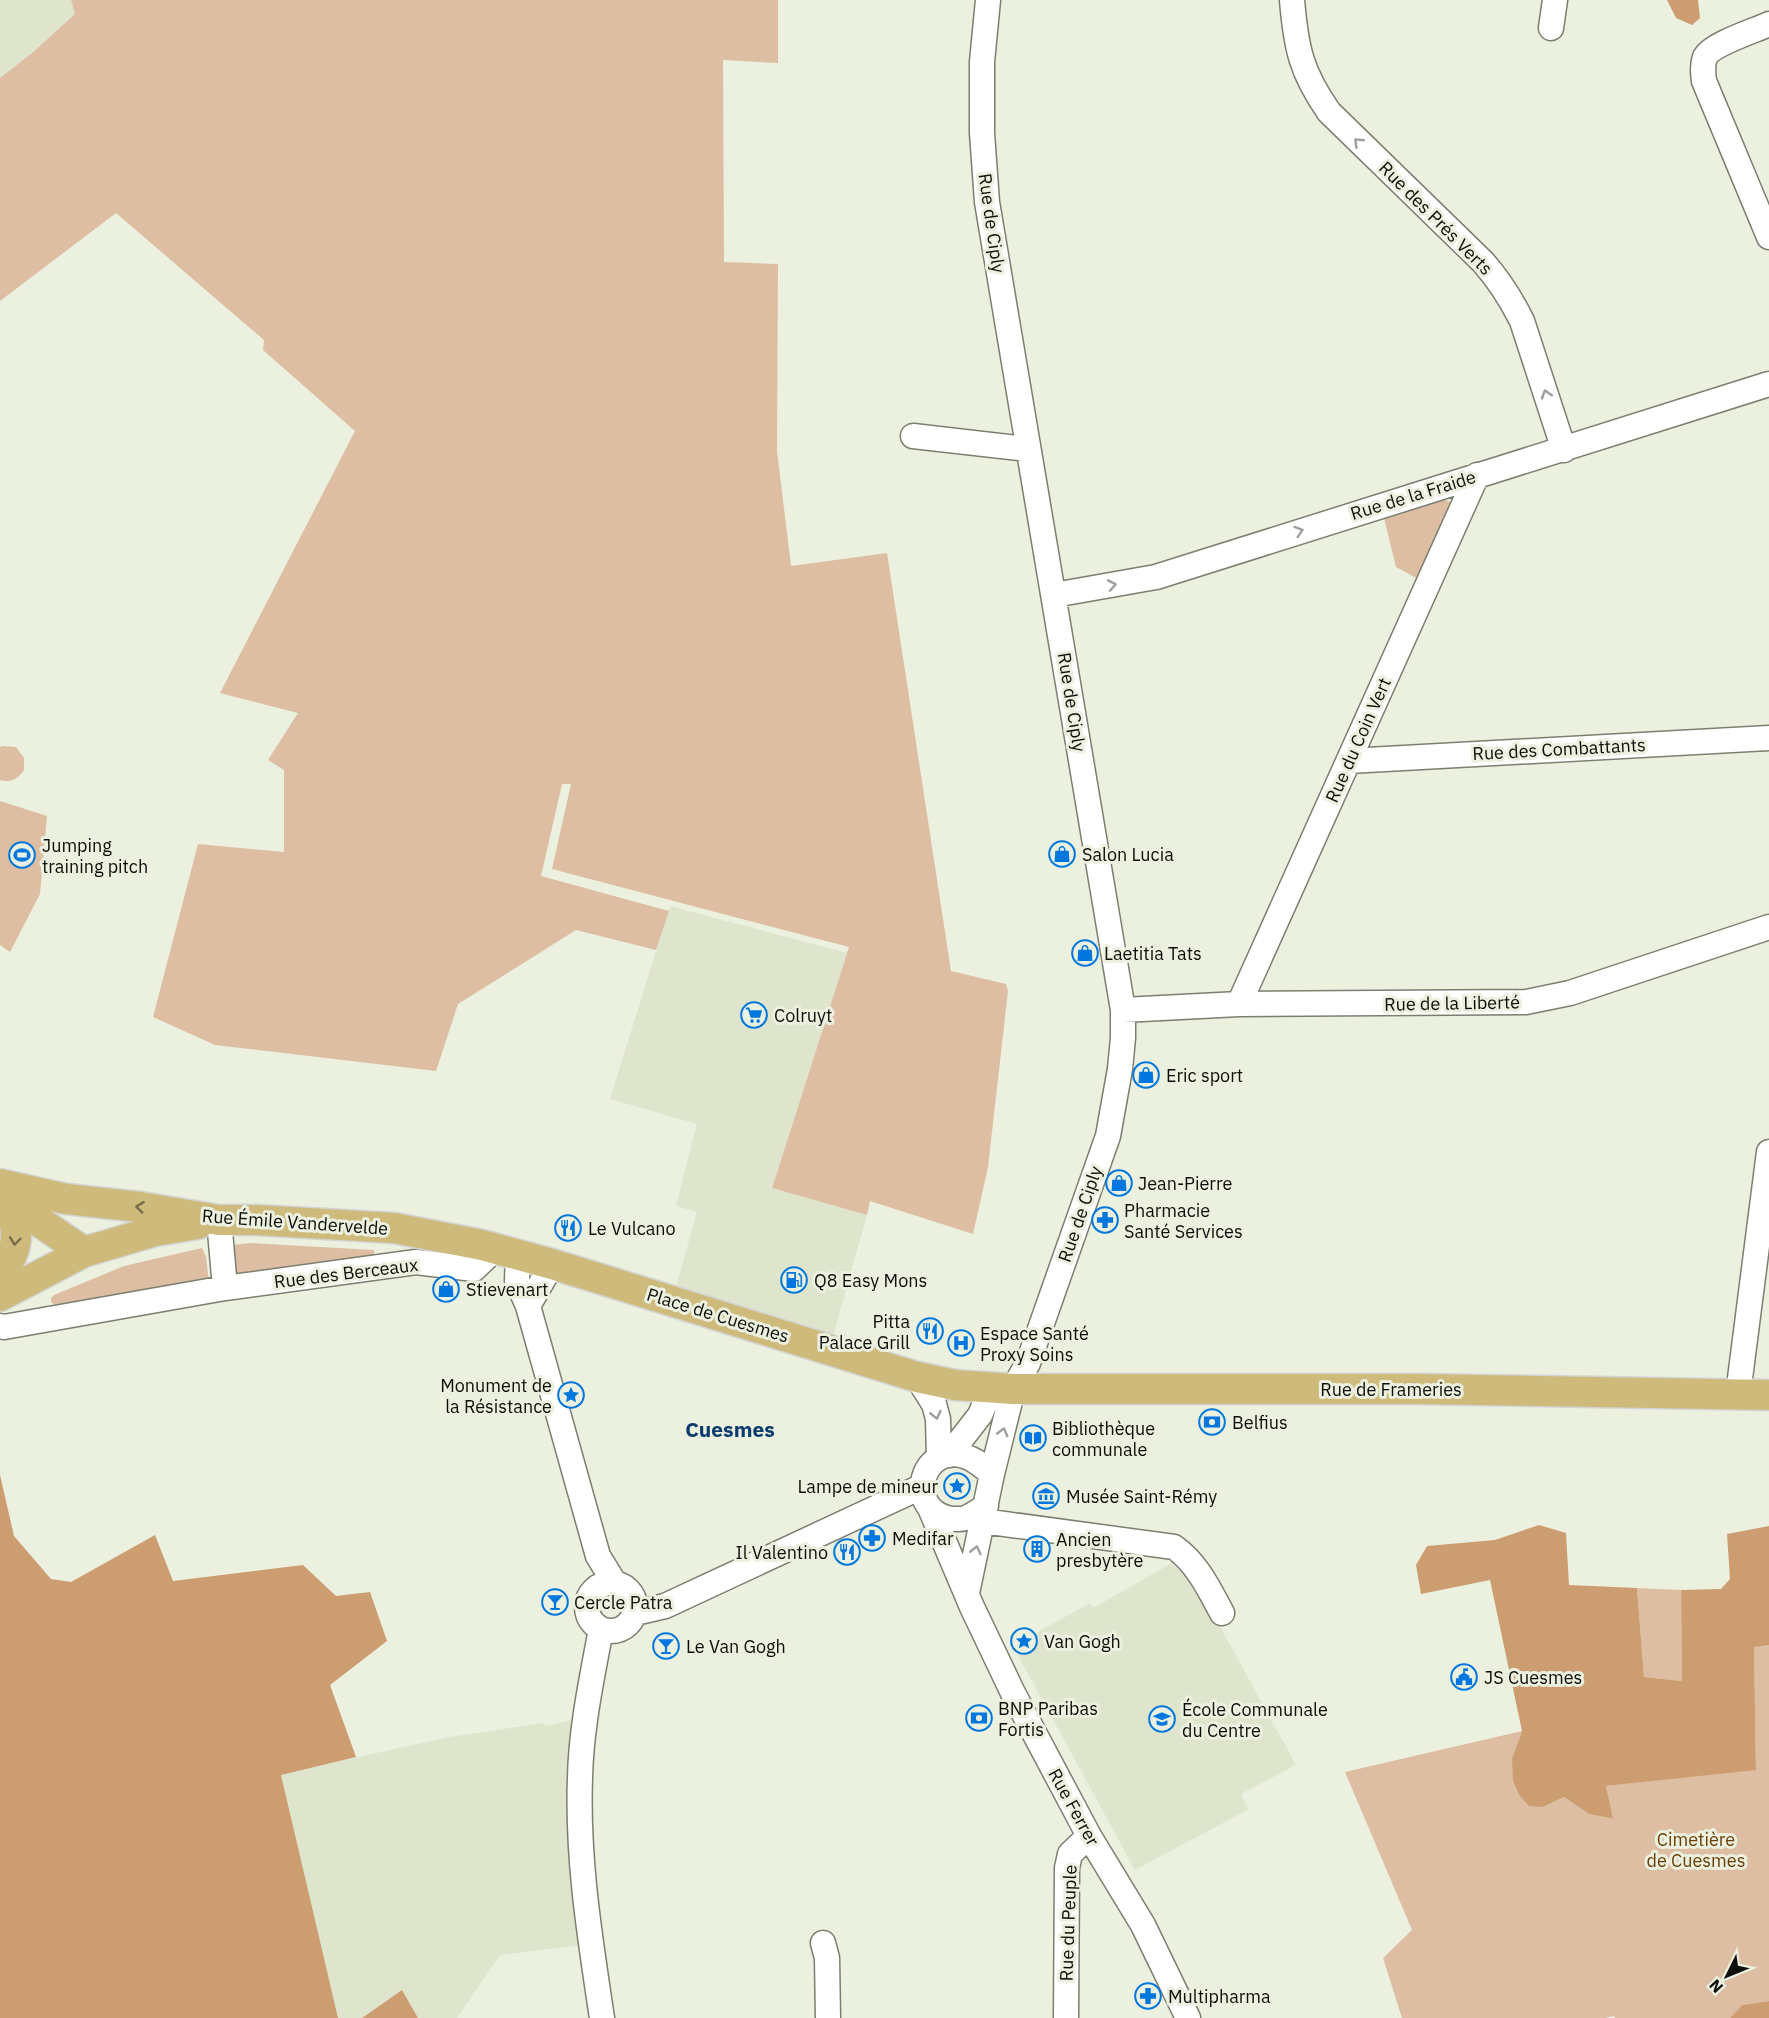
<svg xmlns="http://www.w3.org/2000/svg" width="1769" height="2018" font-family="'IBM Plex Sans',sans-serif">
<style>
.built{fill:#dfe5cd}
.green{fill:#ddbea2}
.forest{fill:#cc9d70}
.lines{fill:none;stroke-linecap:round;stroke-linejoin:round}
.minor-casing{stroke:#7b7f70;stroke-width:27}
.major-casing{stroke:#d3d4d3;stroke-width:33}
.minor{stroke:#fff;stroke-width:24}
.major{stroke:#cebb7c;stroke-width:30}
.oneway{stroke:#9e9f9d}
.oneway2{stroke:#776d48}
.labels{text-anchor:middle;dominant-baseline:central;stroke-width:6;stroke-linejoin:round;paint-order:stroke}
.street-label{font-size:18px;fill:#0d0e09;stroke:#ebf0df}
.poi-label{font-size:18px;fill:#0d0e09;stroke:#ebf0df;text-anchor:start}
.park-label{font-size:18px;fill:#6b3f06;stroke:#ebf0df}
.quarter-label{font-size:21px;font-weight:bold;fill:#0b3b6d;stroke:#ebf0df}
</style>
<rect width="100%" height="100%" fill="#ebf0df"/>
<path class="built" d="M0 0H71L75 14 32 53 0 78Z
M670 906 847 953 772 1187 867 1215 829 1350 672 1301 697 1212 676 1206 697 1124 610 1099Z
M1170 1564 1194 1579 1296 1765 1241 1794 1249 1809 1135 1870 1013 1646 1090 1603 1093 1608Z
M587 1717 591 1944 500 1955 457 2018H418L402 1990 362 2018H338L280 1774 450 1737 544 1723 545 1726Z"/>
<path class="green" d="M71 0H778V63L723 60 724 262 778 264 777 451 791 566 887 553 951 971 1006 984 1008 991 988 1167 973 1234 870 1201 867 1215 772 1188 849 947 552 869 571 784H562L541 876 669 911 656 950 576 930 458 1004 436 1071 215 1045 153 1017 198 844 284 852V770L268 760 298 713 220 693 355 431 263 350 264 340 116 213 0 301V78L32 53 75 14Z
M1443 499 1450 502 1454 508 1420 580 1396 567 1384 518Z
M3 746 16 747 24 758V770C18 779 11 783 0 780V747Z
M0 801 47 816 40 894 10 952 0 945Z
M251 1243 374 1250V1259L233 1280V1245Z
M202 1248 206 1257 209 1282 57 1306 51 1302V1298L54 1295 124 1266Z
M1637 1588 1681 1590 1682 1681 1644 1677Z
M1769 1645V2001L1742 2005 1730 2018H1615L1614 2016 1605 2018H1402L1383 1958 1412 1930 1345 1772 1522 1731C1513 1756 1509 1769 1519 1795L1543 1807 1564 1797 1589 1814 1612 1819 1606 1786 1756 1769 1754 1646Z"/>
<path class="forest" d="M1667 0H1698L1700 18 1692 25 1676 18Z
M0 1475 14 1536 51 1579 71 1582 155 1535 173 1581 303 1565 336 1596 370 1592 387 1641 330 1685 356 1757 281 1775 338 2018H0Z
M1539 1525 1566 1533 1569 1585 1637 1588 1644 1677 1682 1681 1681 1590 1721 1589 1730 1579 1727 1534 1769 1526V1645L1754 1647 1756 1770 1606 1786 1613 1819 1589 1814 1564 1797 1543 1807 1529 1806 1519 1795 1513 1780 1512 1759 1522 1731 1490 1580 1421 1594 1416 1565 1427 1546 1495 1540Z
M402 1990 418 2018H362Z
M1769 2001V2018H1730L1742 2005Z"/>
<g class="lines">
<g class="minor-casing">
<path id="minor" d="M1292 0C1296 48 1301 72 1329 112L1483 262C1499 280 1511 299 1522 321L1564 450
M1769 24C1754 31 1712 44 1705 57 1702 65 1703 73 1704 81L1769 237
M1551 28 1555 0
M913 436 1027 449
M1054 595 1156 577 1769 384
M1349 761 1769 738
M1239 1004 1477 475
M1123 1010 1239 1004 1526 1002 1570 993 1769 927
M219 1220 225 1288
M518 1254 517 1281 528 1306 598 1556 614 1582
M528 1306 552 1264
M0 1326 4 1327 225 1288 416 1262 474 1269 496 1248
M917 1377 934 1404 938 1419 939 1458
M1738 1394 1769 1152
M949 1455 980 1415 991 1389
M986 1506C980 1510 973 1515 966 1518 959 1520 953 1519 947 1518 904 1506 923 1443 964 1456 975 1459 983 1467 992 1474
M930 1508 972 1607 1013 1693 1089 1836 1143 1925 1188 2018
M983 1521 1174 1547C1197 1563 1209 1589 1222 1613
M587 1607a24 24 0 1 1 48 0a24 24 0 1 1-48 0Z
M967 1593 992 1474 1013 1389 1028 1363 1108 1136 1120 1069 1123 1038V1010L987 202 982 133V62L988 0
M635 1613 665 1606 923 1486
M601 1629C592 1678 581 1728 580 1778 577 1859 590 1938 602 2018
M823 1943 827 1958 828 2018
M1066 2018 1067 1868 1070 1854 1089 1836"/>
</g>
<g class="major-casing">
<path id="major" d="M0 1184 66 1199 140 1207 219 1220H256L394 1228 482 1245 552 1264 917 1377 955 1385 1013 1389H1417L1769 1395
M0 1195 84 1252
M0 1277C19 1246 20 1236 9 1201
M0 1296 84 1252 155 1231 198 1224"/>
</g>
<use href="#minor" class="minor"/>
<use href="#major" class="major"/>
</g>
<defs><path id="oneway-chevron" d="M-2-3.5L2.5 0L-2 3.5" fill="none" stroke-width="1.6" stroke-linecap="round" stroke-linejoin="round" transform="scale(1.5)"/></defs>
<g class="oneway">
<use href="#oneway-chevron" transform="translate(1358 142) rotate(-136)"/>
<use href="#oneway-chevron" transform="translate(1546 394) rotate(-108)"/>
<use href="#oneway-chevron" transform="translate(1299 531) rotate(-18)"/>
<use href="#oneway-chevron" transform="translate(1112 585) rotate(-10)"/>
<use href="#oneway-chevron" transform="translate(936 1415) rotate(77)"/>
<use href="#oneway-chevron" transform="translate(1003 1432) rotate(-75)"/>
<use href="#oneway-chevron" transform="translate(976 1550) rotate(-77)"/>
</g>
<g class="oneway2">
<use href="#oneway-chevron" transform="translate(140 1207) rotate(-173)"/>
<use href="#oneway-chevron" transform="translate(15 1241) rotate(97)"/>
</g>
<defs>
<g id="shop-ring" transform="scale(1.35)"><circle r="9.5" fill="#ebf0df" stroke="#0077de" stroke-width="1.5"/><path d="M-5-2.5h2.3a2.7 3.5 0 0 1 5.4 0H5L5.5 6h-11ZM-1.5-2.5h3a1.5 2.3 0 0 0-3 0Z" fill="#0077de"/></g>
<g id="stadium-ring" transform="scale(1.35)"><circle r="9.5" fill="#ebf0df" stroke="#0077de" stroke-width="1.5"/><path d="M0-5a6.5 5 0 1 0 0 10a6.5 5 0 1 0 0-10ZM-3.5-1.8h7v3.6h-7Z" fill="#0077de"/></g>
<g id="supermarket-ring" transform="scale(1.35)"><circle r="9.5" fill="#ebf0df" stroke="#0077de" stroke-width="1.5"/><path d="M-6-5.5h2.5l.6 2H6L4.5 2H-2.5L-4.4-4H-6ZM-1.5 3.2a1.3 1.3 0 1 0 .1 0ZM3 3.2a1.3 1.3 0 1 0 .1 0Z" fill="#0077de"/></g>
<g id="pharmacy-ring" transform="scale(1.35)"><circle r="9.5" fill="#ebf0df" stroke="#0077de" stroke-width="1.5"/><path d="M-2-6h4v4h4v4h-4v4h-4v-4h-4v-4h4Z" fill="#0077de"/></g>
<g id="restaurant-ring" transform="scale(1.35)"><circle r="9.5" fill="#ebf0df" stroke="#0077de" stroke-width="1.5"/><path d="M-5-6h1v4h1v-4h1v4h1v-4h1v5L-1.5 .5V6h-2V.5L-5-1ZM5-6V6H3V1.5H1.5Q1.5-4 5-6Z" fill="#0077de"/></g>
<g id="fuel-ring" transform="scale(1.35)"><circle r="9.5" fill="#ebf0df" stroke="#0077de" stroke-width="1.5"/><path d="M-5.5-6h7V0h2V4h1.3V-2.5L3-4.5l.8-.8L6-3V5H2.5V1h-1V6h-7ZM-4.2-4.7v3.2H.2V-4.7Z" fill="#0077de"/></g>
<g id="hospital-ring" transform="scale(1.35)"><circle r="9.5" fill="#ebf0df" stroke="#0077de" stroke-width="1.5"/><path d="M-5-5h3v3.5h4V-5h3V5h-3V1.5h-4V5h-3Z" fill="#0077de"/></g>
<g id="sight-ring" transform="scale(1.35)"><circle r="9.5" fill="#ebf0df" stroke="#0077de" stroke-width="1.5"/><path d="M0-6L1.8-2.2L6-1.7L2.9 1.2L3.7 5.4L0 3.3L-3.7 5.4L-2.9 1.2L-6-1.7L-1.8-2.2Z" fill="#0077de"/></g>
<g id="bank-ring" transform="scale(1.35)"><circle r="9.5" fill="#ebf0df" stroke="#0077de" stroke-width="1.5"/><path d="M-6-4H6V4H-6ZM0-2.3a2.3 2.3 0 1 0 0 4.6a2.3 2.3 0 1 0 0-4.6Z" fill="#0077de"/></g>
<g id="library-ring" transform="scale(1.35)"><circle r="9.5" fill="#ebf0df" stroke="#0077de" stroke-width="1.5"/><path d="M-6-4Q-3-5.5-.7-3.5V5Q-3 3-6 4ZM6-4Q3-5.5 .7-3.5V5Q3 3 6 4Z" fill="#0077de"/></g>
<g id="museum-ring" transform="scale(1.35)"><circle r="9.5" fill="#ebf0df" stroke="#0077de" stroke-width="1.5"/><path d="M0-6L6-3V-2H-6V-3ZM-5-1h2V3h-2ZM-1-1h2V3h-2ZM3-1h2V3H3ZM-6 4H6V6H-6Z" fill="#0077de"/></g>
<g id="building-ring" transform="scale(1.35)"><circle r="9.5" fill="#ebf0df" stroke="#0077de" stroke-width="1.5"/><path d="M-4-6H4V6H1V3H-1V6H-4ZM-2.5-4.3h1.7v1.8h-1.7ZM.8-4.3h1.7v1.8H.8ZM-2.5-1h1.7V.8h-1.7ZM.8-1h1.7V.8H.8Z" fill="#0077de"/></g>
<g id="bar-ring" transform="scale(1.35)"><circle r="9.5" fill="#ebf0df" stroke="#0077de" stroke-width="1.5"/><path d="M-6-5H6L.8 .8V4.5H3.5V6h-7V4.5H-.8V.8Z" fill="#0077de"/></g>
<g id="civic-ring" transform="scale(1.35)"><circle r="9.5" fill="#ebf0df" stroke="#0077de" stroke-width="1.5"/><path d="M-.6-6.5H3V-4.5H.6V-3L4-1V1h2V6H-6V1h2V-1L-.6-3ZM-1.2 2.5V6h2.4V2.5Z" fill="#0077de"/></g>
<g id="school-ring" transform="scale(1.35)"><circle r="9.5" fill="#ebf0df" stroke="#0077de" stroke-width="1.5"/><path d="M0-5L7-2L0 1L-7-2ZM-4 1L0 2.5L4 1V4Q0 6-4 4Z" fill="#0077de"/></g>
</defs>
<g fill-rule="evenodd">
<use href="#shop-ring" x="1062" y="854"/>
<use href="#stadium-ring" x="22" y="855"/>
<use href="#shop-ring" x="1085" y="953"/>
<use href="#supermarket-ring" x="754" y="1015"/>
<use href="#shop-ring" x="1146" y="1075"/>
<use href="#shop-ring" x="1119" y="1183"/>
<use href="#pharmacy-ring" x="1105" y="1220"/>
<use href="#restaurant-ring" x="568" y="1228"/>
<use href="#fuel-ring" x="794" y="1280"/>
<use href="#shop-ring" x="446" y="1289"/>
<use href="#restaurant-ring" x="930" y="1331"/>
<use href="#hospital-ring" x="961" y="1343"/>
<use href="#sight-ring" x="571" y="1395"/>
<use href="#bank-ring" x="1212" y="1422"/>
<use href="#library-ring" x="1033" y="1438"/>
<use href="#sight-ring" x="957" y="1486"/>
<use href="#museum-ring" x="1046" y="1496"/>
<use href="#pharmacy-ring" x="872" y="1538"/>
<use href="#building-ring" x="1037" y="1549"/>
<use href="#restaurant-ring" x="847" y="1552"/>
<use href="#bar-ring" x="555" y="1602"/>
<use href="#sight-ring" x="1024" y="1641"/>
<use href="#bar-ring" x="666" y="1646"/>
<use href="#civic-ring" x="1464" y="1677"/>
<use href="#bank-ring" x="979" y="1718"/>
<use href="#school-ring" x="1162" y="1719"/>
<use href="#pharmacy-ring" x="1148" y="1996"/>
</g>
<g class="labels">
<g class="street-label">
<text transform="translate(1436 218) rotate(45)">Rue des Prés Verts</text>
<text transform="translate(992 223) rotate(82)">Rue de Ciply</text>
<text transform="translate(1413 495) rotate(-17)">Rue de la Fraide</text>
<text transform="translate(1072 702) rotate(81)">Rue de Ciply</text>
<text transform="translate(1358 740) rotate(-66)">Rue du Coin Vert</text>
<text transform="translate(1559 749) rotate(-3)">Rue des Combattants</text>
<text transform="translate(1452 1003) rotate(-1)">Rue de la Liberté</text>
<text transform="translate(1080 1214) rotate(-71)">Rue de Ciply</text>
<text transform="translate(295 1222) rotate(4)">Rue Émile Vandervelde</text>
<text transform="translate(346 1273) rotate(-7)">Rue des Berceaux</text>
<text transform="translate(718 1315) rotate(17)">Place de Cuesmes</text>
<text x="1391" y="1389">Rue de Frameries</text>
<text transform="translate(1074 1807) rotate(61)">Rue Ferrer</text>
<text transform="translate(1068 1923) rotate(-88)">Rue du Peuple</text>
</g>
<g class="poi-label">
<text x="42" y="845">Jumping<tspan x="42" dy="21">training pitch</tspan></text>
<text x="1082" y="854">Salon Lucia</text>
<text x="1104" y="953">Laetitia Tats</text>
<text x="774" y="1015">Colruyt</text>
<text x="1166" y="1075">Eric sport</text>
<text x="1138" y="1183">Jean-Pierre</text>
<text x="1124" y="1210">Pharmacie<tspan x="1124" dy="21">Santé Services</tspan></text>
<text x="588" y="1228">Le Vulcano</text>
<text x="814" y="1280">Q8 Easy Mons</text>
<text x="466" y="1289">Stievenart</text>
<text x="910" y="1321" text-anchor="end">Pitta<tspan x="910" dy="21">Palace Grill</tspan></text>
<text x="980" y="1333">Espace Santé<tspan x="980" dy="21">Proxy Soins</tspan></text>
<text x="552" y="1385" text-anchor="end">Monument de<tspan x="552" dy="21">la Résistance</tspan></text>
<text x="1232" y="1422">Belfius</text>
<text x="1052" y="1428">Bibliothèque<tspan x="1052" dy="21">communale</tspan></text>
<text x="938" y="1486" text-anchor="end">Lampe de mineur</text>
<text x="1066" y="1496">Musée Saint-Rémy</text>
<text x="892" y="1538">Medifar</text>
<text x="1056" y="1539">Ancien<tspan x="1056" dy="21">presbytère</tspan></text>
<text x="828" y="1552" text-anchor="end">Il Valentino</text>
<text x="574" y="1602">Cercle Patra</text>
<text x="1044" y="1641">Van Gogh</text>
<text x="686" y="1646">Le Van Gogh</text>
<text x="1484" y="1677">JS Cuesmes</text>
<text x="998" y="1708">BNP Paribas<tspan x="998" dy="21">Fortis</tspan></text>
<text x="1182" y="1709">École Communale<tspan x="1182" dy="21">du Centre</tspan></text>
<text x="1168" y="1996">Multipharma</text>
</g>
<g class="park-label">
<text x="1696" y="1839">Cimetière<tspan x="1696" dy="21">de Cuesmes</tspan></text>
</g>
<g class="quarter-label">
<text x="730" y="1429">Cuesmes</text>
</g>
</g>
<g transform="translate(1727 1976) rotate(227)" stroke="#ebf0df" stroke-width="4.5" paint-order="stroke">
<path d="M0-4.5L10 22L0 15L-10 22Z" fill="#0d0e09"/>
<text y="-9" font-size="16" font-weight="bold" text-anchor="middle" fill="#0d0e09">N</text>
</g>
</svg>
